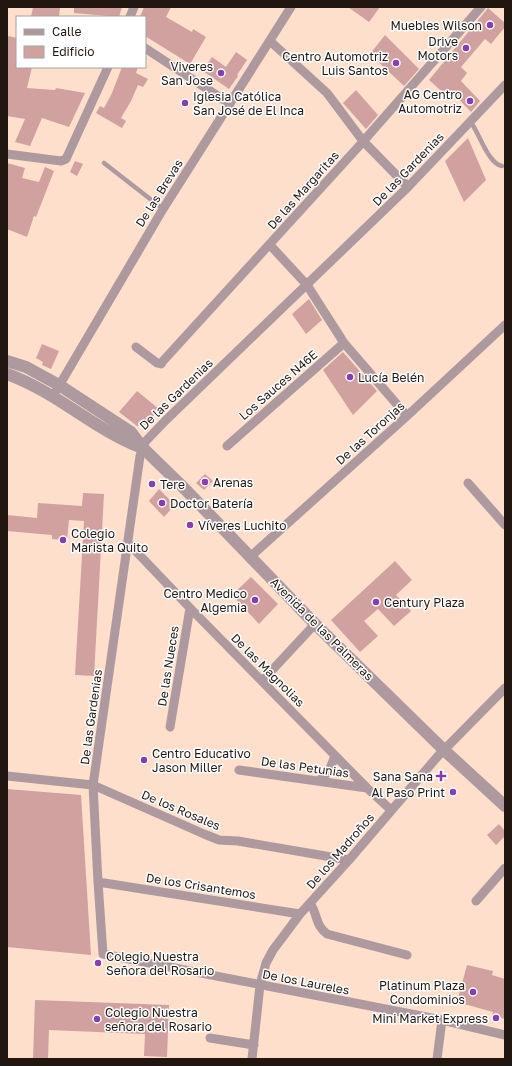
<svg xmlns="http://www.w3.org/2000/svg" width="512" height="1066" font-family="'Golos Text',sans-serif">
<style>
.building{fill:#d0a19f}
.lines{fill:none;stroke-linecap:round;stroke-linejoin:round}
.service{stroke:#ae9a9e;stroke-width:4.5}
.minor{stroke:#ae9a9e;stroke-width:9}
.tertiary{stroke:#ae9a9e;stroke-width:12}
.poi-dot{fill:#873eb0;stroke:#fff;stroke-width:1.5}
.labels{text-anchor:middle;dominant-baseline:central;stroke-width:3;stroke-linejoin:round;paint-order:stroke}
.poi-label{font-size:12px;fill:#211710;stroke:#fff;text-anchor:start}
.street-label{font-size:12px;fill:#211710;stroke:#fff}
</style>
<rect width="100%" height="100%" fill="#fddfcc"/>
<path class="building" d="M33 7H60L59 17H31Z
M74 7H122L119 17 74 13Z
M144 7H171L166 17 192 32 193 29 206 37 190 64 145 36V17H140Z
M348 7H380L369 22Z
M488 8 505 23V27L491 44 485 39 461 67 467 73 461 81 480 101 471 112 452 92 448 97 429 80Z
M385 35 419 69 404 86 370 54Z
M8 36 17 38V67H32L27 88 55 90 56 88 85 93 69 127 42 118 30 146 15 142 25 119 7 116Z
M236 52 247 60 237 75 238 76 229 89 203 71 212 57 226 67Z
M122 67H138L136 73 148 79 143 87 138 85 131 101 121 118 126 121 122 128 96 113 100 106 104 108 112 93Z
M356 90 378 115 366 129 343 103Z
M468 138 486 180 464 202 445 161Z
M75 161 83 164 77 176 70 172Z
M7 163 25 168 22 178 39 182 45 167 54 171 36 217 34 216 27 237 7 229Z
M309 299 322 320 306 334 292 314Z
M42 344 59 351 51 369 42 365 43 362 36 358Z
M343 352 377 391 353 415 323 370Z
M137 391 159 409 146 424 141 426H137L119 412Z
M205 474 213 481 204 490 196 483Z
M159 489 175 505 164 517 149 501Z
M83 493 104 494 94 676 75 675 84 521 69 520 67 540 52 539V535L7 531V515L37 518 38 503 82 506Z
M395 561 412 580 396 595 411 611 394 626 378 609 364 621 378 636 360 652 331 620Z
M251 577 278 604 259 624 232 595Z
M7 789 81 795 91 955 7 947Z
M499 824 505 831V836L496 845 487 835Z
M467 965 493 971 492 975 505 979V1019L492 1015 493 1012 457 1002Z
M35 1000 169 1005 167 1057 144 1056 145 1034 49 1030 48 1059H33Z"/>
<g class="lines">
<path class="service" d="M470 121C479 132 488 164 502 166
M104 163 163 209"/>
<path class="minor" d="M130 17 134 7
M270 41 327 93 363 141 408 187
M145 48 230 104
M505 85 408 187 165 421 145 442 140 456 93 785 98 882 103 954 442 1020 505 1035
M7 154 61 161 66 159 108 67
M270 245 307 285 344 343 407 416
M136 347 157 363 161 364 163 361 360 145 481 7
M56 391 163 209 291 7
M227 446 344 343
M468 483 505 525
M129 544 190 608 367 788 391 810
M250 557 407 416 505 325
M262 681 315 624
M170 727 190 608
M239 770 367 788
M7 776 93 785 204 834 219 840 238 841 349 860
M319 781 329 771 335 756
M98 882 300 914
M476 901 505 868
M310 903C318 915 315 925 327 934L407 955
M210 1038 254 1045
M252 1059 260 985 266 963 273 950 300 914 349 860 438 756 505 688
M437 1059 442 1020"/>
<path class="tertiary" d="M7 361 26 367 59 385 131 432 143 448 182 486 315 624 444 750 505 806
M7 374C57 392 93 429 142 448"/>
</g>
<g class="poi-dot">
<circle cx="490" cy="25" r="4"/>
<circle cx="466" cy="48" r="4"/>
<circle cx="396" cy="63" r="4"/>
<circle cx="221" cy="73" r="4"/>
<circle cx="470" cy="101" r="4"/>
<circle cx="185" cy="103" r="4"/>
<circle cx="350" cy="377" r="4"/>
<circle cx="205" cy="482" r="4"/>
<circle cx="152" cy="484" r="4"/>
<circle cx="162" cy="503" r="4"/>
<circle cx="190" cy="525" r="4"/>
<circle cx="63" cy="540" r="4"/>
<circle cx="255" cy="600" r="4"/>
<circle cx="376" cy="602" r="4"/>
<circle cx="144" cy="760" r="4"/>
<path d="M439 770h4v4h4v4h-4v4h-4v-4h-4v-4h4z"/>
<circle cx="453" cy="792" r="4"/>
<circle cx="98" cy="963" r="4"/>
<circle cx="473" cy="992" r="4"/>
<circle cx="496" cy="1018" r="4"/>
<circle cx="97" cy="1019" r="4"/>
</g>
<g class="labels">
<g class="poi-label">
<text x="482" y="25" text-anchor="end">Muebles Wilson</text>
<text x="458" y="41" text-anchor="end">Drive<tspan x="458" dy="14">Motors</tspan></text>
<text x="388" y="56" text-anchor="end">Centro Automotriz<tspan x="388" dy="14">Luis Santos</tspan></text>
<text x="213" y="66" text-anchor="end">Viveres<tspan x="213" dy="14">San Jose</tspan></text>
<text x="462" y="94" text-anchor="end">AG Centro<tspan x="462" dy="14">Automotriz</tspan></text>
<text x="193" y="96">Iglesia Católica<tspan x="193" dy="14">San José de El Inca</tspan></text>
<text x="358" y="377">Lucía Belén</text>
<text x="213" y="482">Arenas</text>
<text x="160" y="484">Tere</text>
<text x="170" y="503">Doctor Batería</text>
<text x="198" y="525">Víveres Luchito</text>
<text x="71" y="533">Colegio<tspan x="71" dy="14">Marista Quito</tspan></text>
<text x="247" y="593" text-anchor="end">Centro Medico<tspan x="247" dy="14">Algemia</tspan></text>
<text x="384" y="602">Century Plaza</text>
<text x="152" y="753">Centro Educativo<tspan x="152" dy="14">Jason Miller</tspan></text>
<text x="433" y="776" text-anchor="end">Sana Sana</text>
<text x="445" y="792" text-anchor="end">Al Paso Print</text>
<text x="106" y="956">Colegio Nuestra<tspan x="106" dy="14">Señora del Rosario</tspan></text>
<text x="465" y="985" text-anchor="end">Platinum Plaza<tspan x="465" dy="14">Condominios</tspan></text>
<text x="105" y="1012">Colegio Nuestra<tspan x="105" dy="14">señora del Rosario</tspan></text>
<text x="488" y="1018" text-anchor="end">Mini Market Express</text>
</g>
<g class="street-label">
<text transform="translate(408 169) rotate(-46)">De las Gardenias</text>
<text transform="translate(303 190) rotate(-48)">De las Margaritas</text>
<text transform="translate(159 193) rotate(-58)">De las Brevas</text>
<text transform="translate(278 385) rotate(-41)">Los Sauces N46E</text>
<text transform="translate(176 394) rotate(-44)">De las Gardenias</text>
<text transform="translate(370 433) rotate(-42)">De las Toronjas</text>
<text transform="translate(322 629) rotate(45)">Avenida de las Palmeras</text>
<text transform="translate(168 666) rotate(-81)">De las Nueces</text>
<text transform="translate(268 670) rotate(45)">De las Magnolias</text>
<text transform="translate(91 717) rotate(-82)">De las Gardenias</text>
<text transform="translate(305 767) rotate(8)">De las Petunias</text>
<text transform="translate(181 810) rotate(23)">De los Rosales</text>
<text transform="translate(340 851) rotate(-49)">De los Madroños</text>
<text transform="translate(201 886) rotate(9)">De los Crisantemos</text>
<text transform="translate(306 982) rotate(11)">De los Laureles</text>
</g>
</g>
<rect width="512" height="1066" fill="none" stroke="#211710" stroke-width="16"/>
<rect x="16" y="16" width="130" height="52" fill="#ffffff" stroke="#a6a29f"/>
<rect x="24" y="29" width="20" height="6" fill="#ae9a9e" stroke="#a6a29f"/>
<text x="52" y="36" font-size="12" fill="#211710">Calle</text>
<rect x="24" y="46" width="20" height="12" fill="#d0a19f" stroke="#a6a29f"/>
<text x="52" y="56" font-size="12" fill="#211710">Edificio</text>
</svg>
